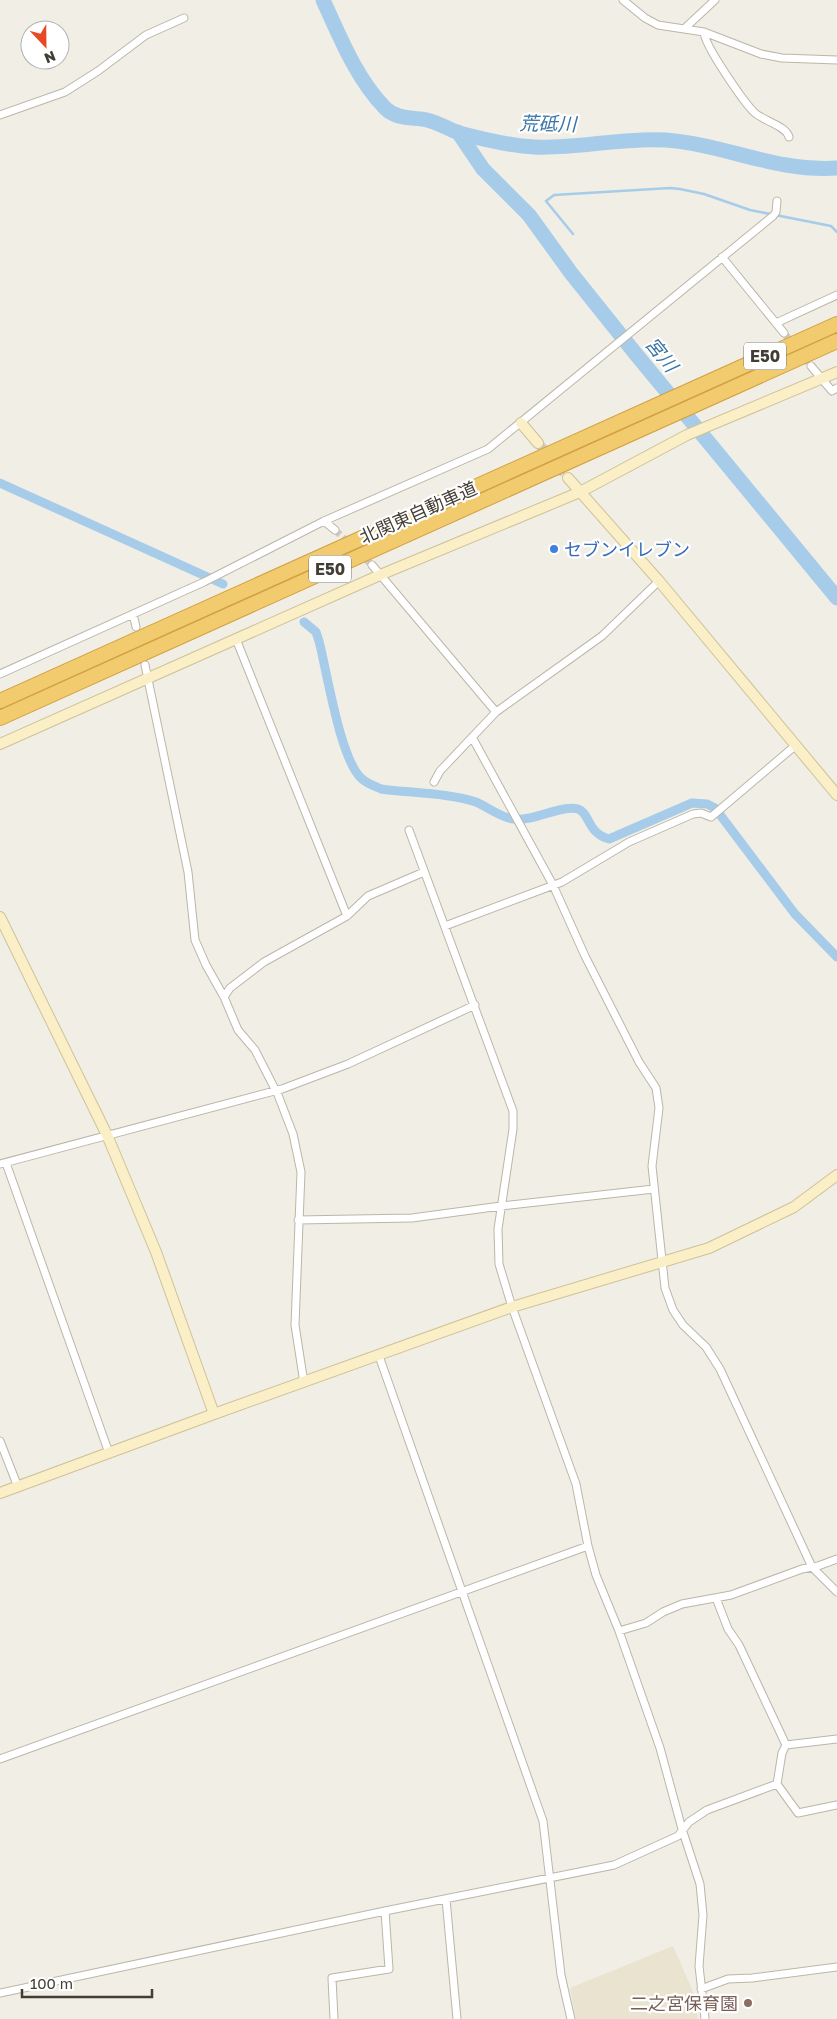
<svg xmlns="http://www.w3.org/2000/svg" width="837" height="2019" font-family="'Golos Text','Noto Sans JP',sans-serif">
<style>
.education{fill:#e9e3d0}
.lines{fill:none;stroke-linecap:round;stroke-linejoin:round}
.stream{stroke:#a6ccea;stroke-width:2.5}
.canal{stroke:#a6ccea;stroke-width:9}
.river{stroke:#a6ccea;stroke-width:15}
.street-tunnel{stroke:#cecbc2;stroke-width:7;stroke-dasharray:7 3.5;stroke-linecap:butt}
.secondary-tunnel{stroke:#cecbc2;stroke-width:10;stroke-dasharray:10 5;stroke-linecap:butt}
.street-casing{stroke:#bcb6a9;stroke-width:9}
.secondary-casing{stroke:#cec298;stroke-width:12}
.highway-casing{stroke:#d1a040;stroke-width:16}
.street{stroke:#fff;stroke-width:7}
.secondary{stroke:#faefc7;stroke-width:10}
.highway{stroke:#f2cb6f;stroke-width:14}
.shop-dot{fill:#3f7fe0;stroke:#fff;stroke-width:2}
.education-dot{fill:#8d6e63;stroke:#fff;stroke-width:2}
.labels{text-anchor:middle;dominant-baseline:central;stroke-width:4.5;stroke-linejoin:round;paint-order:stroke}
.shield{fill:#fff;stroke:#7b7872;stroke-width:1}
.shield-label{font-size:16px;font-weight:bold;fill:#433e35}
.street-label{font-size:18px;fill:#433e35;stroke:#fff}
.shop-label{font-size:18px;fill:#366cbe;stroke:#fff;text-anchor:start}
.education-label{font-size:18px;fill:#785e54;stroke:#fff;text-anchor:end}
.water-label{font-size:19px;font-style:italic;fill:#3774a6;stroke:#fff}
</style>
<rect width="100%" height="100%" fill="#f1eee5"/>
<path class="education" d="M673 1946 694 1994 698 2019H576L570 1988Z"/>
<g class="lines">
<path class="stream" d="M529 215 533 212
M573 234 546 201 554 195 670 188 680 189 704 194 750 210 831 226 837 232"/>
<path class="canal" d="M0 483 223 584
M304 622 316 632 319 641C327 672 340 758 361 778 366 783 374 786 381 789 410 793 449 793 476 802 488 807 501 818 514 819 532 822 563 804 578 809 590 813 587 833 609 839L692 803 707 804 715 808 795 914 837 957"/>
<path class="river" d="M323 0C340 37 356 78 385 108 397 120 413 117 427 120 439 123 448 129 459 133 482 139 510 146 534 147 578 149 622 137 666 140 727 145 775 172 837 168
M458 132 483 169 529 215 571 273 635 353 837 598"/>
<path class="street-tunnel" d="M784 333 811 366
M335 530 372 565"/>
<path class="secondary-tunnel" d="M538 443 568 478"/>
<g class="street-casing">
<path id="street" d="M623 0 645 18 658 25 704 32 761 54 782 58 837 60
M685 28 715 0
M704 32C704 45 745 104 755 113 764 121 786 126 789 137
M0 115 65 92 98 71 146 35 184 18
M722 257 784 333
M776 323 837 295
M811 366 832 391 837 388
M324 521 335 530
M372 565 496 712
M133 614 136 627
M236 639 347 916
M145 665 188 872 195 940 206 965 224 997 238 1030 255 1050 278 1095 293 1134 301 1172 295 1325 304 1383
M0 674 204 582 324 521 488 449 773 216 776 212 777 201
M472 737 553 885 585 956 639 1062 656 1088 659 1108 652 1166 665 1288 673 1310 683 1325 706 1347 720 1369 812 1567 837 1592
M434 782 440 771 496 712 602 636 659 581
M409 830 513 1111V1129L498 1229 499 1264 512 1307 576 1484 588 1546 596 1575 619 1631 660 1748 682 1829 700 1884 703 1915 699 1966 705 2019
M445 926 562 882 629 842 693 814 701 813 711 817 796 745
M224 997 230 988 264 962 347 916 368 896 424 872
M6 1163 109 1453
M0 1164 282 1089 348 1064 475 1005
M298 1220 412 1218 501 1206 654 1189
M379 1356 543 1821 561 1975 571 2019
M0 1441 18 1487
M716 1598 728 1629 739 1645 786 1745
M619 1631 646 1623 663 1612 682 1604 731 1595 802 1569 818 1566 837 1559
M786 1745 837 1739
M0 1759 588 1546
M777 1784 798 1813 837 1805
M446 1899 457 2019
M701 1989 728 1979 752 1978 837 1967
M0 1993 385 1911 614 1865 678 1836 689 1822 707 1810 777 1784 782 1753 786 1745
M334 2019 332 1978 389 1969 385 1911"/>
</g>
<g class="secondary-casing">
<path id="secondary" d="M521 423 538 443
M568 478 659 581 837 795
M0 744 380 575 580 492 687 435 837 372
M0 917 107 1135 156 1252 214 1414
M0 1493 214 1414 512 1307 709 1248 794 1207 837 1175"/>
</g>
<g class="highway-casing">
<path id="highway" d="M0 701 837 324
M0 718 837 341"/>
</g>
<use href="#street" class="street"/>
<use href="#secondary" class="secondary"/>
<use href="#highway" class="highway"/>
</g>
<circle class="shop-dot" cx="554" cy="549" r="5"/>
<circle class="education-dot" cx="748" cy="2003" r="5"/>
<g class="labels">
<g class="shield">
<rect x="744" y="342.5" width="42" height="27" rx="4"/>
<rect x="309" y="555.5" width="42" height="27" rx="4"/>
</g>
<g class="shield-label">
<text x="765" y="356">E50</text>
<text x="330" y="569">E50</text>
</g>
<g class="street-label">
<text transform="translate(418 512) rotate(-24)">北関東自動車道</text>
</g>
<g class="shop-label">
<text x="564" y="549">セブンイレブン</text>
</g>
<g class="education-label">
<text x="738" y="2003">二之宮保育園</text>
</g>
<g class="water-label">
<text transform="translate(548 123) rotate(1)">荒砥川</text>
<text transform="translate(662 354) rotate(51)">宮川</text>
</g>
</g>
<g transform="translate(45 45) rotate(158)"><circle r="24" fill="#ffffff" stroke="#b4b2ae"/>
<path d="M0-4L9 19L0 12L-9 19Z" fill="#e94825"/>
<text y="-8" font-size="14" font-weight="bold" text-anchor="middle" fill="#433e35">N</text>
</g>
<path d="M22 1989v8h130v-8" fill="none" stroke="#433e35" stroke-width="2.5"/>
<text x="30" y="1989" font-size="15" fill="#433e35" stroke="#ffffff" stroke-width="4" paint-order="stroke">100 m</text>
</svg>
